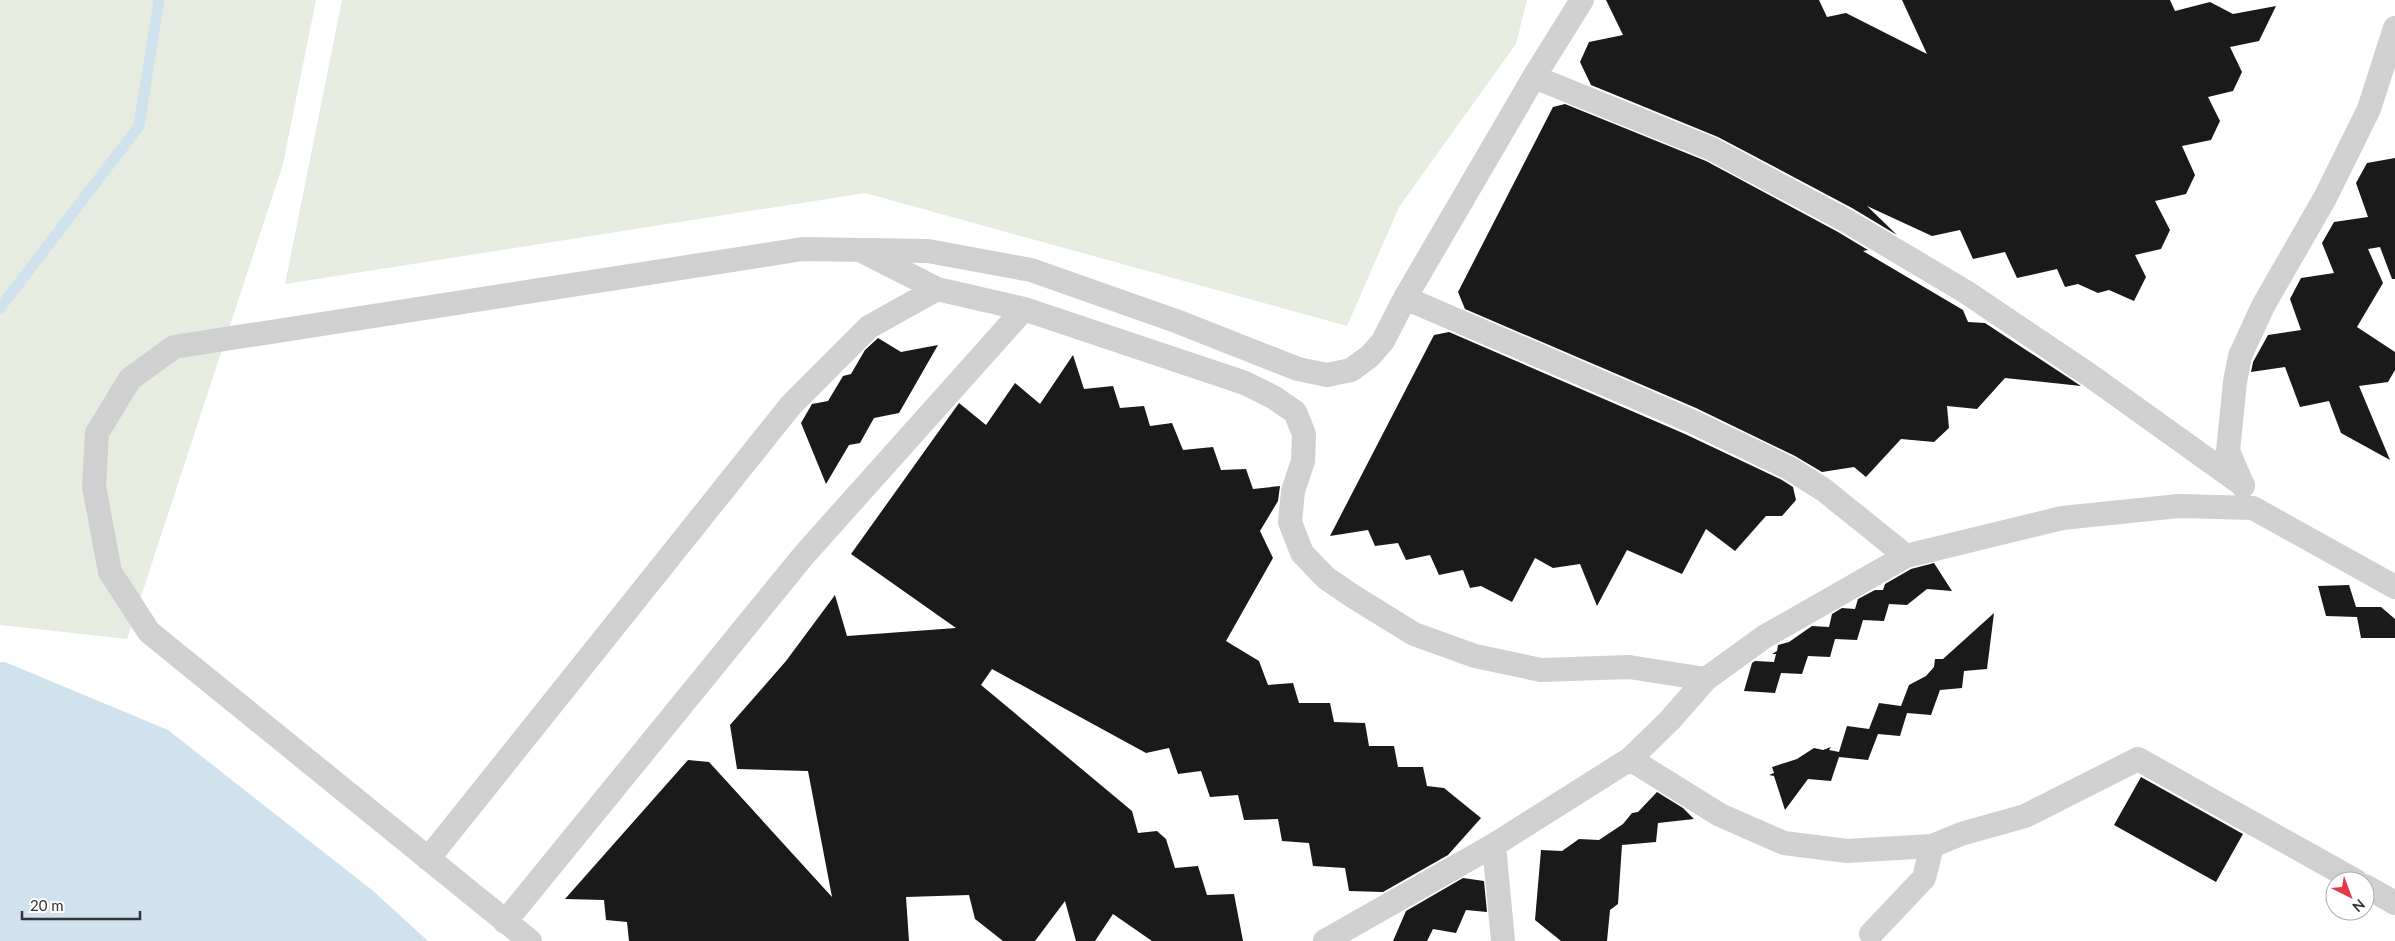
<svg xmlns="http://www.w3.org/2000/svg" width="2395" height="941" font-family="Lato,sans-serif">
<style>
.green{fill:#e6ecdf}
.water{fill:#cfe2ee}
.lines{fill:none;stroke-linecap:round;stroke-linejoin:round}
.stream{stroke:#cfe2ee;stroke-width:11}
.building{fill:#1a1a1a}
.lane{stroke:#d0d0d0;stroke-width:24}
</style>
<rect width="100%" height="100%" fill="#fff"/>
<path class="green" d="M0 0H316L283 164 127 639 0 625Z
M342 0H1527L1516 44 1399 207 1347 326 865 193 285 284Z"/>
<path class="water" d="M0 662H5L168 730 372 890 428 941H0Z"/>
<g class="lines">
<path class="stream" d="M0 308 139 126 159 0"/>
</g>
<path class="building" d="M1606 0H1819L1827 17 1846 13 1927 54 1902 0H2170L2175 11 2210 2 2233 14 2276 6 2259 41 2230 47 2242 72 2233 91 2208 97 2220 121 2211 140 2182 146 2195 175 2186 194 2155 201 2170 230 2161 249 2135 255 2146 277 2134 301 2109 290 2098 293 2078 284 2065 287 2057 269 2017 278 2005 252 1973 259 1960 230 1932 236 1867 206 1897 235 1852 208 1718 137 1591 85 1580 62 1589 42 1623 35Z
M1565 104 1706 161 1838 232 1868 250 1863 251 1963 310 1968 322 1985 323 2081 386 2005 378 1977 409 1947 406 1949 428 1934 442 1901 439 1866 477 1854 467 1822 472 1795 456 1696 408 1465 309 1458 292 1553 107Z
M2395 158V279H2392L2380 247 2368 249 2383 283 2357 327 2395 352V370L2388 382 2359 386 2390 460 2341 433 2329 401 2300 407 2285 367 2251 372 2253 362 2268 335 2301 330 2290 299 2301 278 2334 273 2322 243 2334 222 2368 217 2356 183 2367 163Z
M1449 332 1685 434 1782 480 1793 487 1796 500 1782 516H1766L1735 551 1706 529 1682 574 1627 550 1597 606 1580 564 1553 568 1535 558 1512 602 1481 586 1470 588 1463 570 1439 575 1430 555 1406 560 1398 543 1375 546 1368 530 1330 536 1434 335Z
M878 338 901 352 938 345 899 413 874 418 860 443 849 445 826 484 801 423 812 404 828 401 843 376 851 374 865 350Z
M1073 355 1084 389 1113 386 1120 408 1144 406 1150 426 1172 423 1183 450 1213 447 1221 470 1246 469 1253 489 1280 486 1278 501 1260 531 1273 558 1226 641 1259 661 1268 685 1293 683 1299 703H1330L1334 722 1365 723 1369 746H1394L1398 767H1423L1427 786 1444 788 1481 818 1448 855 1383 892 1349 891 1345 868 1313 866 1309 843 1282 841 1278 819 1244 820 1238 795 1210 797 1201 771 1178 774 1169 748 1146 753 992 669 981 685 1132 811 1138 833 1157 831 1166 839 1175 868 1198 866 1207 895 1234 894 1243 941H1152L1113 914 1095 941H1076L1065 901 1035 941H1003L975 919 969 895 906 897 909 941H629L627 922 606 920 604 900 565 899 688 760 709 762 832 897 808 771 737 769 730 725 786 661 835 595 847 636 956 628 851 554 959 403 986 425 1015 383 1040 404Z
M1934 563 1952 591 1927 589 1907 605 1889 604 1884 621 1863 620 1857 640 1835 639 1830 657 1808 656 1802 674 1781 673 1775 693 1744 691 1752 663 1755 661 1774 662 1776 654H1772L1777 651 1778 645 1789 642 1812 626 1829 627 1832 614 1842 608 1855 609 1858 599 1875 590H1883L1885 584 1911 569Z
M2349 585 2356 607H2381L2395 619V638H2361L2357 617 2326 616 2318 586Z
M1994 613 1987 669 1964 671 1962 688 1940 690 1931 715 1907 713 1900 736 1878 734 1868 760 1839 757 1831 781 1808 779 1785 810 1774 776 1769 775 1774 773 1772 767 1797 759 1814 748 1823 750 1831 747 1829 750 1839 752 1847 726 1869 729 1879 703 1901 706 1909 685 1926 676 1934 667 1935 659H1943Z
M2141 777 2243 834 2216 882 2114 825Z
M1657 792 1683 808 1694 819 1658 823 1656 842 1622 845 1618 904 1610 910 1607 941H1561L1535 920 1541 850 1562 851 1579 839 1599 840 1623 824 1632 813 1638 812Z
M1463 878 1484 881 1487 912 1466 910 1456 933 1433 929 1427 941H1393L1406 911Z"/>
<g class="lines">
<path class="lane" d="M1534 77 1712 149 1845 220 1966 292 2088 374 2243 485
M864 252 937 289 1024 309 1245 383 1273 397 1295 412 1304 434 1303 461 1293 491 1290 522 1302 553 1326 578 1354 597 1414 634 1475 656 1541 670 1629 667 1706 679
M1405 298 1691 421 1789 468 1824 490 1906 556
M2243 486 2228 451 2235 382 2240 356 2263 306 2325 198 2369 109 2395 28
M1630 759 1720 815 1784 843 1847 851 1932 846 1961 834 2025 816 2138 759 2356 881
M428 859 791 405 869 327 937 289
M2365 886 2395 903
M505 922 804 555 1024 309
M1871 934 1924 878 1932 846
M530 941 149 632 110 572 94 486 97 433 130 379 174 347 803 249 928 251 1031 270 1176 321 1298 369 1327 375 1351 370 1370 356 1383 341 1405 298 1534 77 1582 0
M1325 941 1494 845
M1503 941 1494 845 1630 759 1670 720 1706 679 1764 637 1906 556 2062 518 2179 506 2253 508 2395 587"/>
</g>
<g transform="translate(2350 896) rotate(138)"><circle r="24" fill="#ffffff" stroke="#adadad"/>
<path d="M0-4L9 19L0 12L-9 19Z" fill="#e63946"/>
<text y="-8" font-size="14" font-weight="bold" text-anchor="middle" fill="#333333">N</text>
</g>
<path d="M22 911v8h118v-8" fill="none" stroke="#333333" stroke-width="2.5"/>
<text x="30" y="911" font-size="15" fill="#333333" stroke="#ffffff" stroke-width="4" paint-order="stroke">20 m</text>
</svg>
